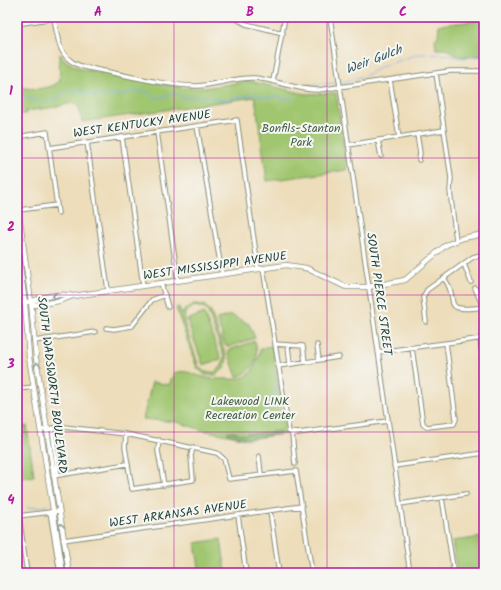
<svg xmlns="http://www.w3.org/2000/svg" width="501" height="590" font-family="Kalam,sans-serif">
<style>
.green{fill:#a0c670;stroke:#608252;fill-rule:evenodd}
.forest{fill:#80ab62;stroke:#50744b}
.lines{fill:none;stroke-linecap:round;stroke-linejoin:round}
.stream{stroke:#7eafe9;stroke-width:1}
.minor-casing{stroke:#868d77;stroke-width:5.5}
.major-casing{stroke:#868d77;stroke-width:6}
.minor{stroke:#fff;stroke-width:3.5}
.major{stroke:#fff;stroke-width:4.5}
.oneway{stroke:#8f9e9a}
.grid{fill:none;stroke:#b5179e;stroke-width:1;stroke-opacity:0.55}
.labels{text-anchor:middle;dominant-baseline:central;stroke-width:4;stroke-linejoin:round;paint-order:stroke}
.street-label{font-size:12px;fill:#1f3d34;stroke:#f6f6f2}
.park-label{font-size:12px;fill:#3f5f43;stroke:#f6f6f2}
.water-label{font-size:13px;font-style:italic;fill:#375a61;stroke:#f6f6f2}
.neatline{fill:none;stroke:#b5179e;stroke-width:1.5}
.grid-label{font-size:13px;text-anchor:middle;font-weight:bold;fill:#b5179e}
</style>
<rect width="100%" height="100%" fill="#f6f6f2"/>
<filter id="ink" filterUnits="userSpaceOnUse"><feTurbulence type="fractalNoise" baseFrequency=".025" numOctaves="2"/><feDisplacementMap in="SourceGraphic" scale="8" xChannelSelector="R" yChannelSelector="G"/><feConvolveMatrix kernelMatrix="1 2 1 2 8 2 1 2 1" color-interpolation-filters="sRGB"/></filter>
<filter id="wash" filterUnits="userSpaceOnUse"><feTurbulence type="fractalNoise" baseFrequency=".012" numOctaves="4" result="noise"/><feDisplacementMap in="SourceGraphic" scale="16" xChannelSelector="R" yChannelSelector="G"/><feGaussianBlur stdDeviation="0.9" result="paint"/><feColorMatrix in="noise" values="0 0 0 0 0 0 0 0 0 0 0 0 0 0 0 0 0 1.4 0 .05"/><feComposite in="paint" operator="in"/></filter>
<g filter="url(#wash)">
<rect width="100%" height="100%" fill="#edddba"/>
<path class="green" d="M483 17 484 55C472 56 456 60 448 49H436L435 39 438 36 439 25 483 20Z
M60 54 67 62 81 69 184 88H204L249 81 306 94 336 93 347 170 267 181 255 97 82 122 79 107 72 103 56 107 26 111V114H17V87C31 89 48 91 60 81L59 57Z
M194 304 204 305 211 312 227 358 225 368 216 375H205L197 368 176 308 179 307 182 315 185 309ZM194 306 204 308 208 312 224 357 222 366 215 372H206L199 367 184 322 185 313Z
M204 313 221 359 203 365 187 320Z
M231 315 249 324 255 338 228 347 225 345 217 319Z
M255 341C260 358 253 372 237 377L228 352 229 350Z
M272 346 285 434 247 439 202 430 177 422 143 419 152 382 169 385 174 373C186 369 191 374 203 377 210 379 218 379 225 379 252 381 254 370 261 348Z
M27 426 34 476 17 479V428Z
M484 537V573H457L452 541Z
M221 539 226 573H200L195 543Z"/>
<path class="forest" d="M228 431 246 435 247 433 254 434 280 431V434L247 439 228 434Z"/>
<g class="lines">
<path class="stream" d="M342 82 364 76 385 65 419 54 449 55 461 58 484 56
M307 85 335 83
M17 98H30L39 102 56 100 63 92 72 90 82 91 94 96 103 95 121 96 133 91 148 92 155 98H162L173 93 185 98 204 96 223 100 256 94 267 98 275 96 292 100 296 94
M262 417 276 391 274 385
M27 508 47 506"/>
</g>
</g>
<g filter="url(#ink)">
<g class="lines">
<g class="minor-casing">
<path id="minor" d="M54 17C58 43 59 62 88 68 122 74 164 86 197 86 217 85 235 77 255 78 276 80 296 90 318 90L450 71H481L484 72
M233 17 246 24 283 33
M330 17 410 573
M23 23 54 18
M436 73 451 178 450 191 456 240
M390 80 399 137
M273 81 285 17
M197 126 222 274
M157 132 178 281
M417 134 420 153 419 160
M17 137 47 132 58 213
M122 137 143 285
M378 140 381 156
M87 142 108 290
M348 145 444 130
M49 148 237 120 258 268
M19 210 57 205
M464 264 471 282
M263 268 289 432 298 433 388 421
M444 278C462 302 437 313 484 307
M161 283 168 307
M475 288 483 307
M426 322 423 297 427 290 473 257 484 254
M106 328 114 329 132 326 152 300 165 295
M480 338 484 370
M34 341 95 332
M275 344 303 346 305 362
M288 346 290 364
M412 348 423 424 427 427 454 424 456 419 446 343
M378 352 484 338
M319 360 339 357
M278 366 319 360 317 345
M17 389 34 387
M52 428 58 475
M41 430 64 427 126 434 217 453 224 459 229 479 296 471 312 573
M126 434 125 447 132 489 193 480 191 456 193 447
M292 434 295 464
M159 440 158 451 164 485
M259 456 261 474
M394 466 484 453
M53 476 127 464
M442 498 454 573
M400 504 466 494
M270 511 279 573
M50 512 60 573
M238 515 246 573
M18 516 59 511
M19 516 27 573
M63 540 302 506"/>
</g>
<g class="major-casing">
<path id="major" d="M17 199 31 302 36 358 69 573
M17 234 23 251
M17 246 25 303 29 357 63 573
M31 302 35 305 59 301 73 296 286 265 306 268 346 287H368L405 280 446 245 463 238 484 234
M17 304C35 302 54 291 73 296"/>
</g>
<use href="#minor" class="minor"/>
<use href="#major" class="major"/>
</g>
<defs><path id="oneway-chevron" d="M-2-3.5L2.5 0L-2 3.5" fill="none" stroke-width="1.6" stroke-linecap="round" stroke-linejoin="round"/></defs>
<g class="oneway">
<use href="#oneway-chevron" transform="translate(55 296) rotate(172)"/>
<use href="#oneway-chevron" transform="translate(37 365) rotate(-98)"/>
<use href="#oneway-chevron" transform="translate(61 526) rotate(-99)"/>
</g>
</g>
<path class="grid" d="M174 17V573M327 17V573M17 158H484M17 295H484M17 432H484"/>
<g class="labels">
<g class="street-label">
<text transform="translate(142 124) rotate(-8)">WEST KENTUCKY AVENUE</text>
<text transform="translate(215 266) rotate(-8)">WEST MISSISSIPPI AVENUE</text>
<text transform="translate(379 294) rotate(82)">SOUTH PIERCE STREET</text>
<text transform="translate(52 385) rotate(83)">SOUTH WADSWORTH BOULEVARD</text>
<text transform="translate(178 514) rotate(-8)">WEST ARKANSAS AVENUE</text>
</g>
<g class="park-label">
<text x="301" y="128">Bonfils-Stanton<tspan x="301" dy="14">Park</tspan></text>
<text x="250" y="401">Lakewood LINK<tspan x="250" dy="14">Recreation Center</tspan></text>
</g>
<g class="water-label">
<text transform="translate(374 60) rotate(-21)">Weir Gulch</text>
</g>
</g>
<rect width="501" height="590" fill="none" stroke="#f6f6f2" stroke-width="44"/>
<rect x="22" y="22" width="457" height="546" class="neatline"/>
<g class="grid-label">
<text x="98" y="16">A</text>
<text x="250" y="16">B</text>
<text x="403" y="16">C</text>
<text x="11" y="95">1</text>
<text x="11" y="231">2</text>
<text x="11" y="368">3</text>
<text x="11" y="504">4</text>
</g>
</svg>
